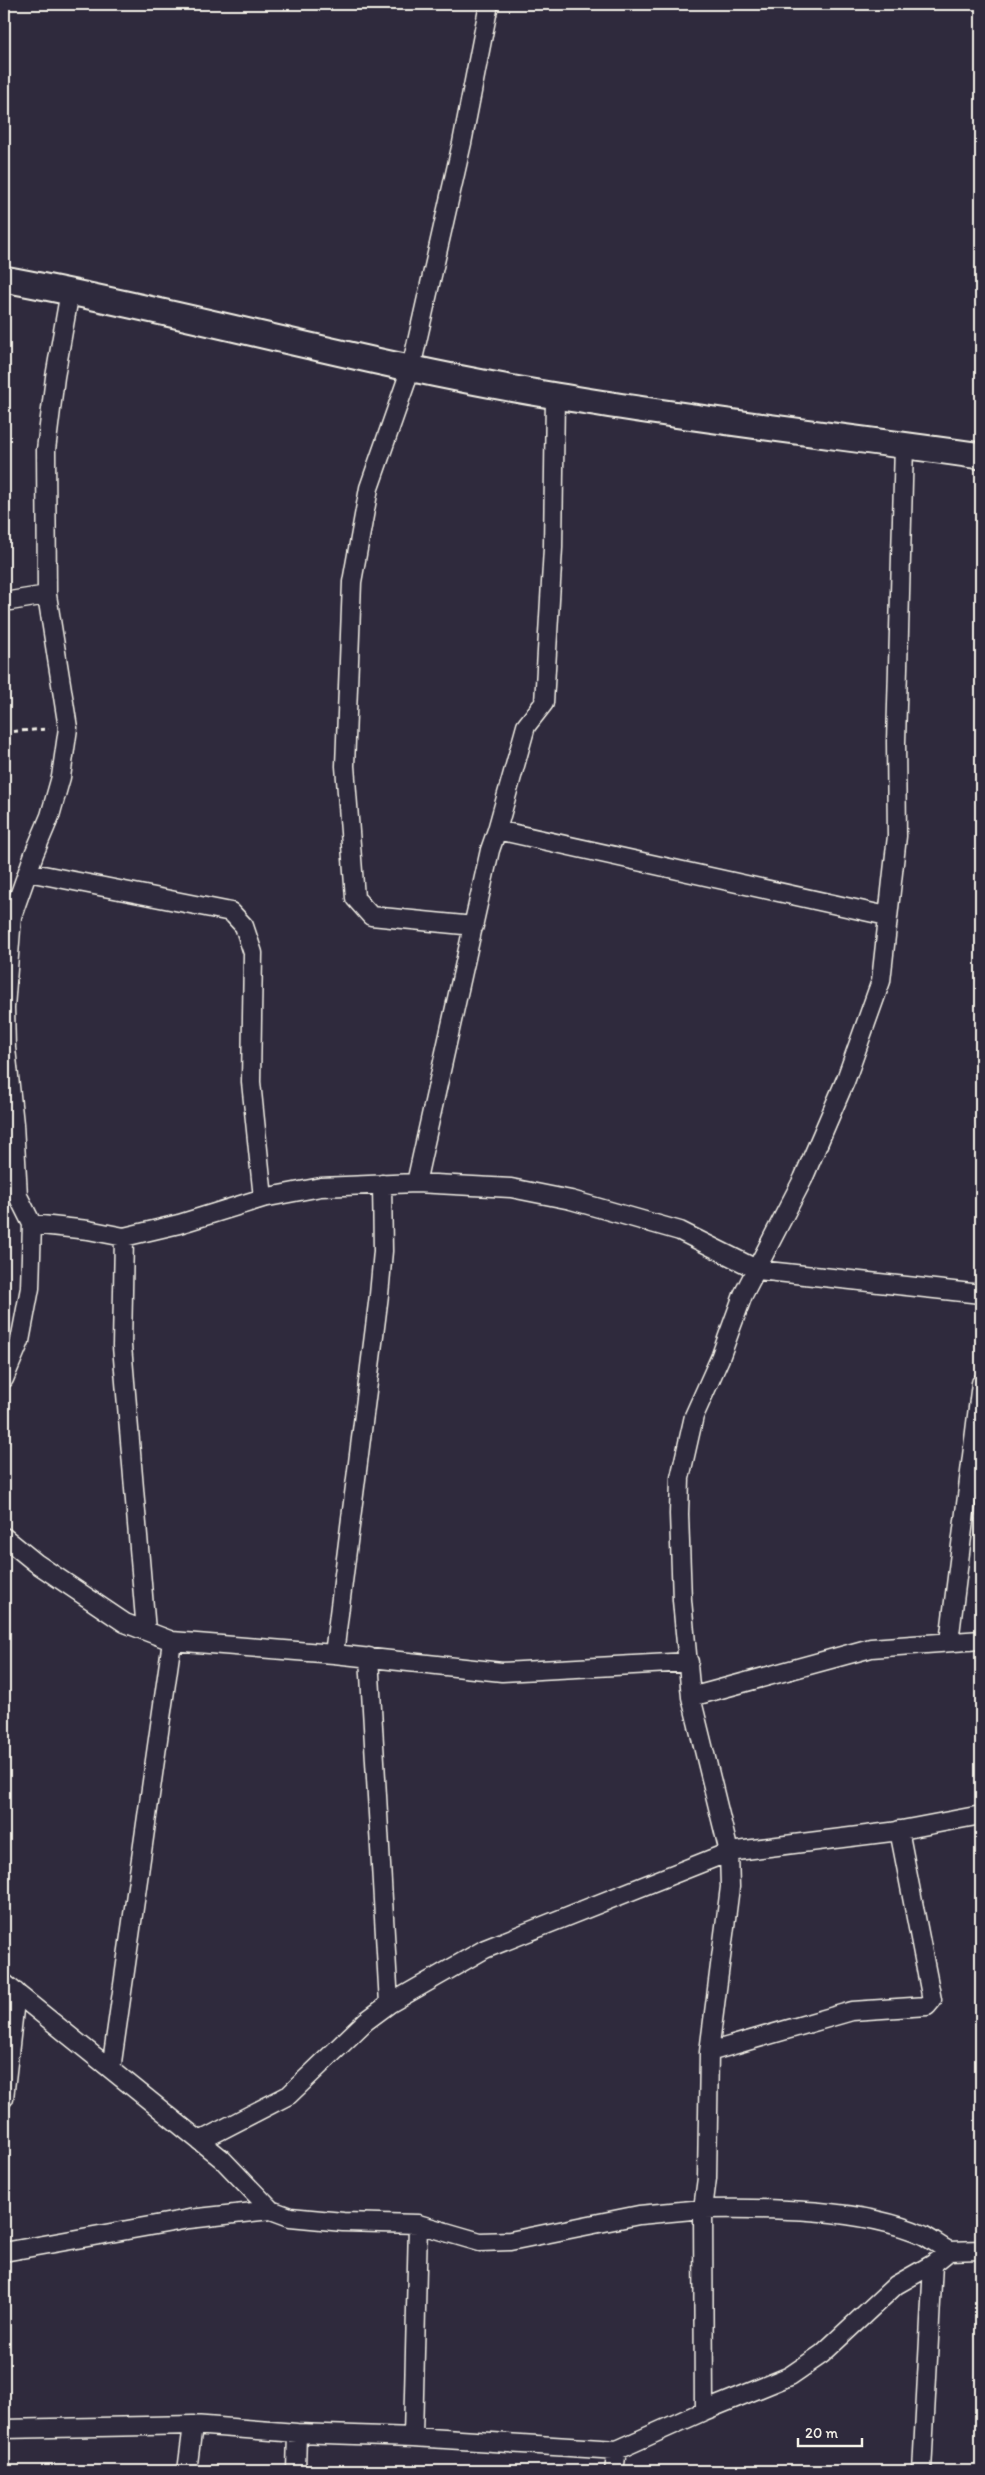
<svg xmlns="http://www.w3.org/2000/svg" width="985" height="2475" font-family="Itim,sans-serif">
<style>
.lines{fill:none;stroke-linecap:round;stroke-linejoin:round}
.street-casing{stroke:#f4f1e8;stroke-width:21}
.secondary-casing{stroke:#f4f1e8;stroke-width:29}
.path{stroke:#f4f1e8;stroke-width:3;stroke-dasharray:5 4;stroke-linecap:butt}
.street{stroke:#2f2a3d;stroke-width:18}
.secondary{stroke:#2f2a3d;stroke-width:25}
</style>
<rect width="100%" height="100%" fill="#2f2a3d"/>
<filter id="ink" filterUnits="userSpaceOnUse"><feTurbulence type="fractalNoise" baseFrequency=".02" numOctaves="2"/><feDisplacementMap in="SourceGraphic" scale="10" xChannelSelector="R" yChannelSelector="G"/><feConvolveMatrix kernelMatrix="1 2 1 2 8 2 1 2 1" color-interpolation-filters="sRGB"/></filter>
<g filter="url(#ink)">
<g class="lines">
<g class="street-casing">
<path id="street" d="M904 445 896 742 897 836 881 981 846 1079 803 1179 743 1295 720 1358 694 1416 680 1478 679 1514 682 1600 691 1697 729 1852 730 1887 709 2052 707 2178 703 2209C768 2208 863 2208 923 2235 932 2240 940 2246 949 2251
M4 602 47 595
M497 830 526 726 544 703 553 548 555 396
M28 872 231 912 244 926 253 953 251 1082 263 1198
M474 926 371 916 355 898 345 766 352 582 369 488 411 368 462 143 489 4
M416 1183 490 850 497 830 887 916
M32 1224 88 1230 124 1237 179 1224 263 1198 321 1187 416 1183 511 1188 571 1200 680 1231 758 1270 981 1294
M124 1237 122 1346 146 1631
M4 1379 20 1341 30 1288 32 1224 18 1196 14 1124 6 1048 5 1008 12 916 34 854 50 816 61 777 68 728 47 595 46 450 55 377 70 291
M4 1537 36 1563 125 1623 172 1641 334 1654 502 1672 689 1662
M949 1642 981 1383
M334 1654 379 1295 383 1251 382 1184
M369 1657 389 2004
M691 1697 871 1648 981 1640
M4 1983 222 2159 271 2210
M709 2052 852 2011 927 2006 932 2000 899 1830
M111 2069 172 1641
M4 2098 16 1992
M200 2141 289 2095 366 2021 389 2004 485 1949 729 1852 891 1832 981 1815
M4 2252 189 2219 271 2210 290 2217 343 2222 418 2224 480 2242 510 2241 639 2215 703 2209 704 2411 617 2450 413 2437 297 2433 193 2425 4 2429
M704 2411 790 2376 822 2354 896 2285 933 2264 949 2251 981 2250
M413 2437 418 2224
M187 2471 193 2425
M296 2471 297 2433
M614 2471 617 2450
M922 2471 933 2264"/>
</g>
<g class="secondary-casing">
<path id="secondary" d="M4 279C189 313 370 366 556 396 697 420 840 436 981 456"/>
</g>
<path class="path" d="M4 732 49 729"/>
<use href="#street" class="street"/>
<use href="#secondary" class="secondary"/>
</g>
</g>
<rect width="985" height="2475" fill="none" stroke="#2f2a3d" stroke-width="20"/>
<rect x="10" y="10" width="965" height="2455" fill="none" stroke="#f4f1e8" stroke-width="2" filter="url(#ink)"/>
<path d="M798 2438v8h64v-8" fill="none" stroke="#f4f1e8" stroke-width="2.5"/>
<text x="805" y="2438" font-size="15" fill="#f4f1e8" stroke="#2f2a3d" stroke-width="4" paint-order="stroke">20 m</text>
</svg>
